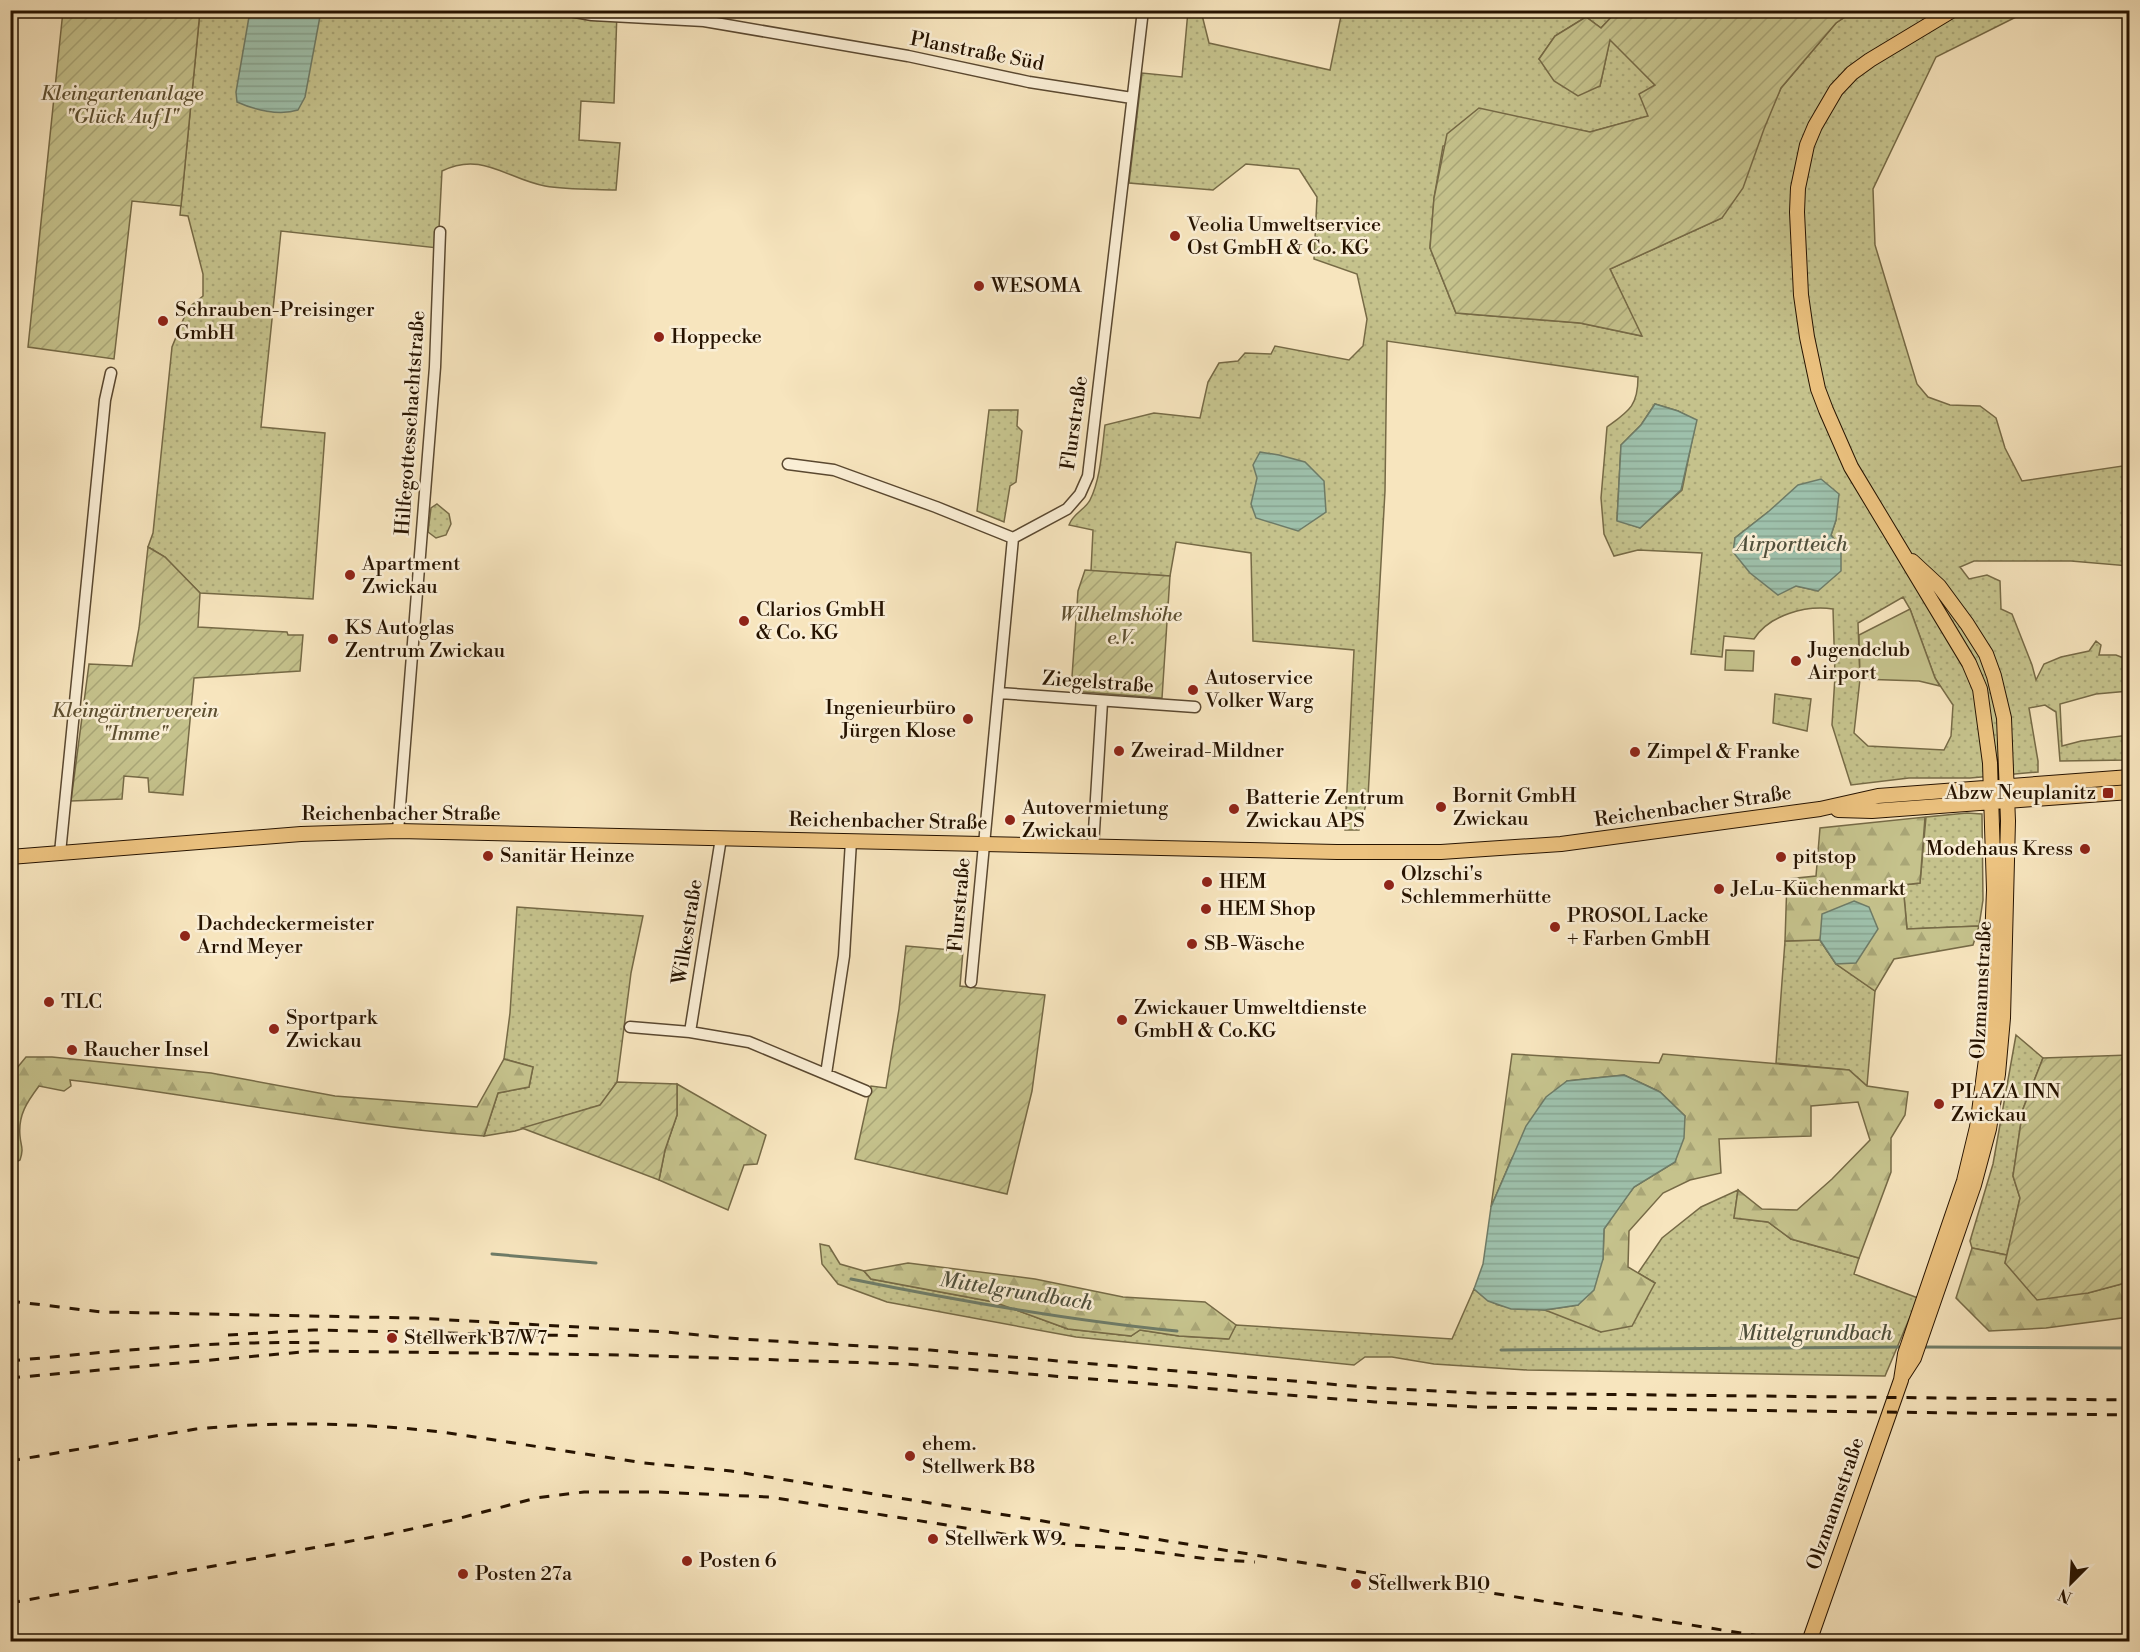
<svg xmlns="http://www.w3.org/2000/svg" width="2140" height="1652" font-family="'Libre Bodoni',serif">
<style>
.grass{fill:url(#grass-dots);stroke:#766a46;stroke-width:1.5;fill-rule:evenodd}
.forest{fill:url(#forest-firs);stroke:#766a46;stroke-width:1.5}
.garden{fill:url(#garden-furrows);stroke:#766a46;stroke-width:1.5}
.pitch{fill:#c5c28c;stroke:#766a46;stroke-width:1.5}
.water{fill:url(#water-rules);stroke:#6e7b67;stroke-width:1.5}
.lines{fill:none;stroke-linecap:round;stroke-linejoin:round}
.stream{stroke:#6e7b67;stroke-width:3}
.minor-casing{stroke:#5a4830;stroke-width:13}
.major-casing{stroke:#261300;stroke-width:16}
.minor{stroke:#faeed5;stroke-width:10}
.major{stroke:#ecc27f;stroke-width:14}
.rail{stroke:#261300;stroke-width:3;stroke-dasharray:10 10;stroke-linecap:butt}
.poi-dot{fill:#8f2418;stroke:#faeed5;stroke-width:2}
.labels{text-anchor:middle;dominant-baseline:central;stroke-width:5;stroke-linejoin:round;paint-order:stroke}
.street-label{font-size:20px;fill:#261300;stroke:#faeed5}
.park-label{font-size:20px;font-style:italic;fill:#5e5031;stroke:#faeed5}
.poi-label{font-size:20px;fill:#261300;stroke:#faeed5;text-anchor:start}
.water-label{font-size:21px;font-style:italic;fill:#50503c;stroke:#faeed5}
</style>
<defs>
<pattern id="grass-dots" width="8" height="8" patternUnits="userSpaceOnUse" patternTransform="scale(1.5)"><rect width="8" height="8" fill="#c5c28c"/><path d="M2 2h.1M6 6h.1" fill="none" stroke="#a9a677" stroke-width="1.8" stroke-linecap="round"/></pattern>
<pattern id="forest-firs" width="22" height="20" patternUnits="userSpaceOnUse" patternTransform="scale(1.5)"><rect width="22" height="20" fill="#c5c28c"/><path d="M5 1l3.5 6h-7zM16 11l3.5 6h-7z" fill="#a9a677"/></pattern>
<pattern id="garden-furrows" width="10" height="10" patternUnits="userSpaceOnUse" patternTransform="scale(1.5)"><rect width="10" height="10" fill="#c5c28c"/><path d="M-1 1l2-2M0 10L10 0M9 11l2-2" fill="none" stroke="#a9a677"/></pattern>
<pattern id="water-rules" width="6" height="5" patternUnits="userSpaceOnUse" patternTransform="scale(1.5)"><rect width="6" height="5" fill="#9ec0ab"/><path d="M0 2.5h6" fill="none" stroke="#88a491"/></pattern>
</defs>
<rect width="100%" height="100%" fill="#f7e5be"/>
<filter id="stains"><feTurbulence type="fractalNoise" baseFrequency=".00333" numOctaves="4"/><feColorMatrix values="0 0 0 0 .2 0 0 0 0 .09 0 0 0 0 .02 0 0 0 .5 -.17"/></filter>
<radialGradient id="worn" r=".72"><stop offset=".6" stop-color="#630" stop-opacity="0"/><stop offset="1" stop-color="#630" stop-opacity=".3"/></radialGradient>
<path class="grass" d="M1494 10 1501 16 1509 10 1617 11 1601 28 1586 17 1555 36 1539 59 1600 86 1610 39 1655 85 1649 116 1590 132 1540 123 1443 146 1434 198 1430 248 1456 313 1580 323 1641 336 1610 269 1722 218 1781 88 1836 23 1854 11H2028L1936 57 1873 189 1875 245 1917 384 1928 397 1950 405 1980 406 1996 418 2005 448 2022 481 2129 465V566L2071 561H1974L1960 567 1969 579 1987 575 2000 581 2001 609 2012 614 2032 665 2036 680 2044 664 2061 657 2089 651 2096 641 2101 645 2099 655H2116L2129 660V691L2096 694 2060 704 2062 746 2081 741 2129 735V760L2060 761 2056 712 2045 705 2029 708 2038 761V772L1970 778H1909L1851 785 1832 725 1835 676 1833 609C1806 605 1769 615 1754 639L1724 636 1722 657 1691 654 1702 553 1638 550 1614 556 1604 534 1601 498 1607 427C1629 411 1638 406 1638 377L1387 341 1385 491 1368 797 1359 830H1345L1354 650 1253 641 1251 553 1176 542 1170 576 1091 571 1093 530 1069 525C1073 513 1085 510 1090 500 1101 478 1102 448 1105 425L1154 413 1200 418 1208 382 1219 363 1238 361 1245 353 1271 354 1275 346 1349 360 1363 346 1367 319 1357 274 1314 259 1317 197 1299 169 1246 164 1213 190 1129 183 1142 73 1182 77 1188 11H1201L1209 43 1330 70 1342 11ZM1655 404 1678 411 1696 421 1682 490 1640 528 1617 520 1621 445 1641 425ZM1768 512 1836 520 1831 535 1841 549 1818 591 1796 586 1735 538ZM1903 597 1910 609 1935 678 1953 705 1951 736 1944 750 1868 746 1854 733 1860 679 1858 623Z
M200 11H617L614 103 581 101 579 140 620 143 616 190C593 189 568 190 545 186 507 179 482 151 442 171L438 248 281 231 261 427 325 433 313 599 200 593 165 557 148 547 153 533 172 347 188 308 203 296V274L188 216 180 215Z
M989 410H1018L1017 426 1022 431 1016 482 1010 486 1004 522 977 511Z
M437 504 449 514 451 524 446 535 436 538 428 532 431 508Z
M1775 694 1811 699 1807 731 1773 723Z
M1967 813 1982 814 1983 900 1979 926 1907 929 1903 885 1920 883 1926 817Z
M517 907 643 916 631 973 617 1082 601 1105 515 1131 484 1136 498 1093 529 1087 533 1067 504 1059 510 1013Z
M1820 940 1836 964 1875 991 1867 1086 1849 1070 1776 1063 1785 941Z
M2016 1035 2043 1058 2023 1109 2013 1176 2020 1198 2007 1255 1972 1248 1970 1241 1993 1164Z
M1738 1190 1734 1218 1768 1222 1791 1239 1859 1258 1854 1274 1918 1298 1885 1376 1527 1370 1434 1364 1392 1357H1365L1354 1365 1076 1337 887 1302 838 1284 822 1264 820 1244 829 1246 840 1264 864 1271 871 1279 994 1302 1068 1329 1131 1336 1140 1330 1179 1336 1228 1339 1236 1325 1452 1339 1474 1289C1502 1314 1511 1305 1544 1310 1561 1313 1584 1325 1601 1332L1655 1283 1638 1273 1662 1238 1701 1207Z"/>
<path class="forest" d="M1925 817 1920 883 1903 885 1907 929 1979 926 1973 945 1894 959 1875 991 1836 964 1820 940 1785 941 1787 879 1816 876 1820 828Z
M1512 1054 1659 1063 1663 1054 1849 1070 1867 1086 1908 1092 1905 1115 1891 1138V1172L1859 1258 1791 1239 1768 1222 1734 1218 1738 1190 1762 1209 1797 1210 1832 1179 1870 1140 1858 1102 1811 1106V1136L1719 1139 1721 1173 1690 1180 1663 1193 1629 1231 1628 1267 1655 1283 1632 1326 1601 1332 1545 1310 1578 1305 1603 1259 1604 1229 1619 1206 1634 1187 1675 1162 1685 1116 1660 1092 1624 1075 1567 1081 1512 1158 1491 1207Z
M26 1057H52L211 1073 335 1096 477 1107 504 1059 533 1067 529 1087 498 1093 484 1136C343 1126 208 1096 70 1080L71 1086 64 1091 39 1086C27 1102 18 1115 20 1136 21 1147 24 1148 20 1160L11 1165V1101L15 1094 12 1074Z
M677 1084 766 1135 757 1164 744 1165 728 1210 659 1180 665 1150 677 1115Z
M1972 1248 2007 1255 2005 1263 2088 1293 2129 1282V1317L2046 1328 1989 1331 1956 1298Z
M908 1263 1035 1279 1123 1297 1205 1302 1236 1325 1229 1339 1179 1336 1140 1330 1131 1336 1068 1329 994 1302 871 1279 864 1271Z"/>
<path class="garden" d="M63 11H200L181 206 132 201 114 359 28 347Z
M1617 11H1854L1836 23 1781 88 1764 129 1743 188 1722 218 1610 269 1642 336 1580 323 1456 313 1430 248 1434 198 1447 134 1479 108 1590 132 1648 116 1639 94 1655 85 1610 40 1600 86 1578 96 1554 81 1539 59 1555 36 1586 17 1601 28Z
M148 547 165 557 200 593 198 627 287 632 288 635H303L300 671 194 678 183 795 149 792 148 778 124 776 122 799 71 801 89 664 132 666 139 628Z
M1085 570 1170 576 1162 698 1071 691 1078 591Z
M906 946 963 951 960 986 1045 995 1032 1091 1007 1194 855 1159 871 1086 886 1088 899 1009Z
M2129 1055V1282L2088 1293 2037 1300 2005 1263 2020 1198 2013 1176 2023 1109 2043 1058Z
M617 1082 677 1084V1115L665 1150 659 1180 522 1128 600 1105Z"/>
<path class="pitch" d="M1910 609 1935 678 1940 686 1919 681 1860 679 1859 635Z
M1726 650 1754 651 1753 671 1725 670Z"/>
<path class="water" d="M250 11H321L305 97 298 110C279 116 255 110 237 102L236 92Z
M1655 404 1678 411 1697 420 1681 490 1640 528 1617 521 1621 445 1641 425Z
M1260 452 1279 455 1305 462 1324 481 1326 512 1298 531 1256 518 1251 504 1257 478 1253 465Z
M1821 479 1839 494 1836 520 1831 535 1841 549V571L1818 591 1796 586 1778 595 1750 573 1733 552 1735 538 1768 512 1798 485Z
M1854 901 1869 907 1878 929 1856 963 1836 964 1820 940 1822 914Z
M1624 1075 1660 1092 1685 1116 1684 1138 1675 1162 1634 1187 1604 1229 1603 1259 1594 1290 1578 1305 1545 1310 1511 1309 1488 1301 1474 1289 1483 1264 1491 1207 1526 1126 1546 1097 1567 1081Z"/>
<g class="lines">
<path class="stream" d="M492 1254 596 1263
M851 1279C959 1301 1068 1320 1177 1331
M1921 1347 2130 1348
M1501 1350 1903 1347"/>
<g class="minor-casing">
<path id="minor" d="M564 10 592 15 704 21 908 56 1029 82 1132 98
M788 464 834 470 936 507 1013 538
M999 693 1195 707
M398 831 435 367 440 232
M1093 847 1102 702
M60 853 105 400 111 373
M971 982 1013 538 1067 509 1080 494 1088 476 1143 10
M630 1027 690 1032 749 1042 866 1091
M690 1032 721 838
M826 1074 844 956 851 841"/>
</g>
<g class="major-casing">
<path id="major" d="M1838 810 1872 811 2130 792
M10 857 301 834 398 831 1337 852H1441L1561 844 1820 809 1878 796 2130 777
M1903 1375 1914 1358 1974 1185 1989 1129 1998 1074 2003 1018 2008 821 2004 718 1994 676 1986 654 1967 624 1939 586 1912 561
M1809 1642 1901 1380 1905 1354 1964 1181 1977 1127 1988 1044 1994 890 1990 763 1980 689 1969 663 1851 467 1826 410 1818 389 1807 337 1801 295 1797 212 1798 188 1807 145 1815 126 1836 90 1852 73 1870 60 1953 10"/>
</g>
<use href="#minor" class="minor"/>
<use href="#major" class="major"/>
<path class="rail" d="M10 1301 101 1312 415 1318 667 1332 740 1339 930 1350 1376 1388 1476 1393 2130 1400
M228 1335 314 1330 587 1336
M10 1361C115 1351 219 1340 325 1343
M10 1378 313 1351 626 1355 905 1364 1375 1402 1476 1407 2130 1415
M10 1461 196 1429C278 1421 360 1423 442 1432L644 1463 731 1471 1797 1642
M10 1603 384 1535 453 1520 536 1498 584 1492H658L769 1497 1073 1545 1131 1549 1209 1559 1255 1562"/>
</g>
<g class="poi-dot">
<circle cx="1175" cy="236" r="6"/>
<circle cx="979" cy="286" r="6"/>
<circle cx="163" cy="321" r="6"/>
<circle cx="659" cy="337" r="6"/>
<circle cx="350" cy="575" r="6"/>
<circle cx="744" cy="621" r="6"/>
<circle cx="333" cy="639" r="6"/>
<circle cx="1796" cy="661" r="6"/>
<circle cx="1193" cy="690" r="6"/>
<circle cx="968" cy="719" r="6"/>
<circle cx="1119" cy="751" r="6"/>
<circle cx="1635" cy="752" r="6"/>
<rect x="2102" y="787" width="12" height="12" rx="3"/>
<circle cx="1441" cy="807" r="6"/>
<circle cx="1234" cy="809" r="6"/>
<circle cx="1010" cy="820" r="6"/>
<circle cx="2085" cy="849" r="6"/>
<circle cx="488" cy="856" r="6"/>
<circle cx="1781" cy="857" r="6"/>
<circle cx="1207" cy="882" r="6"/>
<circle cx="1389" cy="885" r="6"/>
<circle cx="1719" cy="889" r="6"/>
<circle cx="1206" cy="909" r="6"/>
<circle cx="1555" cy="927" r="6"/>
<circle cx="185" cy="936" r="6"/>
<circle cx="1192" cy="944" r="6"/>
<circle cx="49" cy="1002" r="6"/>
<circle cx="1122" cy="1020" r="6"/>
<circle cx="274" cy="1029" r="6"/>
<circle cx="72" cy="1050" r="6"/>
<circle cx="1939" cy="1104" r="6"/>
<circle cx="392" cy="1338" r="6"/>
<circle cx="910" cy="1456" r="6"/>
<circle cx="933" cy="1539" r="6"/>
<circle cx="687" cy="1561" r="6"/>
<circle cx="463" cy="1574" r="6"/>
<circle cx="1356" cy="1584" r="6"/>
</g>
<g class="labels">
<g class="street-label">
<text transform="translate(977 52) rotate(11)">Planstraße Süd</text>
<text transform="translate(411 423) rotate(-86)">Hilfegottesschachtstraße</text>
<text transform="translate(1075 423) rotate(-82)">Flurstraße</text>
<text transform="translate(1098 683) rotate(4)">Ziegelstraße</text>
<text transform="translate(1693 807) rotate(-8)">Reichenbacher Straße</text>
<text x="401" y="814">Reichenbacher Straße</text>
<text transform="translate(888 822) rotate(1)">Reichenbacher Straße</text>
<text transform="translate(960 905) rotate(-85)">Flurstraße</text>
<text transform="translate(688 932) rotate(-81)">Wilkestraße</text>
<text transform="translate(1982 990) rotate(-87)">Olzmannstraße</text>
<text transform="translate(1836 1504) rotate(-71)">Olzmannstraße</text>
</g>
<g class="park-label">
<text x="122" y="94">Kleingartenanlage<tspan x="122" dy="23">"Glück Auf I"</tspan></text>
<text x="1121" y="615">Wilhelmshöhe<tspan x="1121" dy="23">e.V.</tspan></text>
<text x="135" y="711">Kleingärtnerverein<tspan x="135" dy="23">"Imme"</tspan></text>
</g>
<g class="poi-label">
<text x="1187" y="225">Veolia Umweltservice<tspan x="1187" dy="23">Ost GmbH &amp; Co. KG</tspan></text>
<text x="991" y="286">WESOMA</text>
<text x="175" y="310">Schrauben-Preisinger<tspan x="175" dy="23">GmbH</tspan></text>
<text x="671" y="337">Hoppecke</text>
<text x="362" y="564">Apartment<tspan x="362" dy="23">Zwickau</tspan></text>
<text x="756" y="610">Clarios GmbH<tspan x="756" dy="23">&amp; Co. KG</tspan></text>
<text x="345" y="628">KS Autoglas<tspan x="345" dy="23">Zentrum Zwickau</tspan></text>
<text x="1808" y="650">Jugendclub<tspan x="1808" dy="23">Airport</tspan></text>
<text x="1205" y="678">Autoservice<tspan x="1205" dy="23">Volker Warg</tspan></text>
<text x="956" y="708" text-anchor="end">Ingenieurbüro<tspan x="956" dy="23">Jürgen Klose</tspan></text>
<text x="1131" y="751">Zweirad-Mildner</text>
<text x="1647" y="752">Zimpel &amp; Franke</text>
<text x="2096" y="793" text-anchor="end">Abzw Neuplanitz</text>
<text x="1453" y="796">Bornit GmbH<tspan x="1453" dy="23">Zwickau</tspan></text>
<text x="1246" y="798">Batterie Zentrum<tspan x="1246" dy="23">Zwickau APS</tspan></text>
<text x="1022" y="808">Autovermietung<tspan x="1022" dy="23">Zwickau</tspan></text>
<text x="2073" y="849" text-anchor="end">Modehaus Kress</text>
<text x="500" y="856">Sanitär Heinze</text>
<text x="1793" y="857">pitstop</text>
<text x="1401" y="874">Olzschi's<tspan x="1401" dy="23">Schlemmerhütte</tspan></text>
<text x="1219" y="882">HEM</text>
<text x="1731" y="889">JeLu-Küchenmarkt</text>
<text x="1218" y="909">HEM Shop</text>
<text x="1567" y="916">PROSOL Lacke<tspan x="1567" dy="23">+ Farben GmbH</tspan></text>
<text x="197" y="924">Dachdeckermeister<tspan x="197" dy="23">Arnd Meyer</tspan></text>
<text x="1204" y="944">SB-Wäsche</text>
<text x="61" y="1002">TLC</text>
<text x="1134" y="1008">Zwickauer Umweltdienste<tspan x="1134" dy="23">GmbH &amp; Co.KG</tspan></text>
<text x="286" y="1018">Sportpark<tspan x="286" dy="23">Zwickau</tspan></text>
<text x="84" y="1050">Raucher Insel</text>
<text x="1951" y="1092">PLAZA INN<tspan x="1951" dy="23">Zwickau</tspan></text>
<text x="404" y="1338">Stellwerk B7/W7</text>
<text x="922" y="1444">ehem.<tspan x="922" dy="23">Stellwerk B8</tspan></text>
<text x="945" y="1539">Stellwerk W9</text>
<text x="699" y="1561">Posten 6</text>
<text x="475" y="1574">Posten 27a</text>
<text x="1368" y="1584">Stellwerk B10</text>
</g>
<g class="water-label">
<text x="1792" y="545">Airportteich</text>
<text transform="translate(1016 1292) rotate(9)">Mittelgrundbach</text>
<text x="1815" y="1334">Mittelgrundbach</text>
</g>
</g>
<rect width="2140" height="1652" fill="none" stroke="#f7e5be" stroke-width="36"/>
<rect x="12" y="12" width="2116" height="1628" fill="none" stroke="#261300" stroke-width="3"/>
<rect x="18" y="18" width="2104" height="1616" fill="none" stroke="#261300" stroke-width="1.5"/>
<g transform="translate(2071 1583) rotate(204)" stroke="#faeed5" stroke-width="4.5" paint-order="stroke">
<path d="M0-4.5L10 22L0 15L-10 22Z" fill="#261300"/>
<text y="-9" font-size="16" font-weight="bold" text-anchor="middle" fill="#261300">N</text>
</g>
<rect width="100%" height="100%" filter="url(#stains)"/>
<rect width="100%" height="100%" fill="url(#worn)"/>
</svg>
